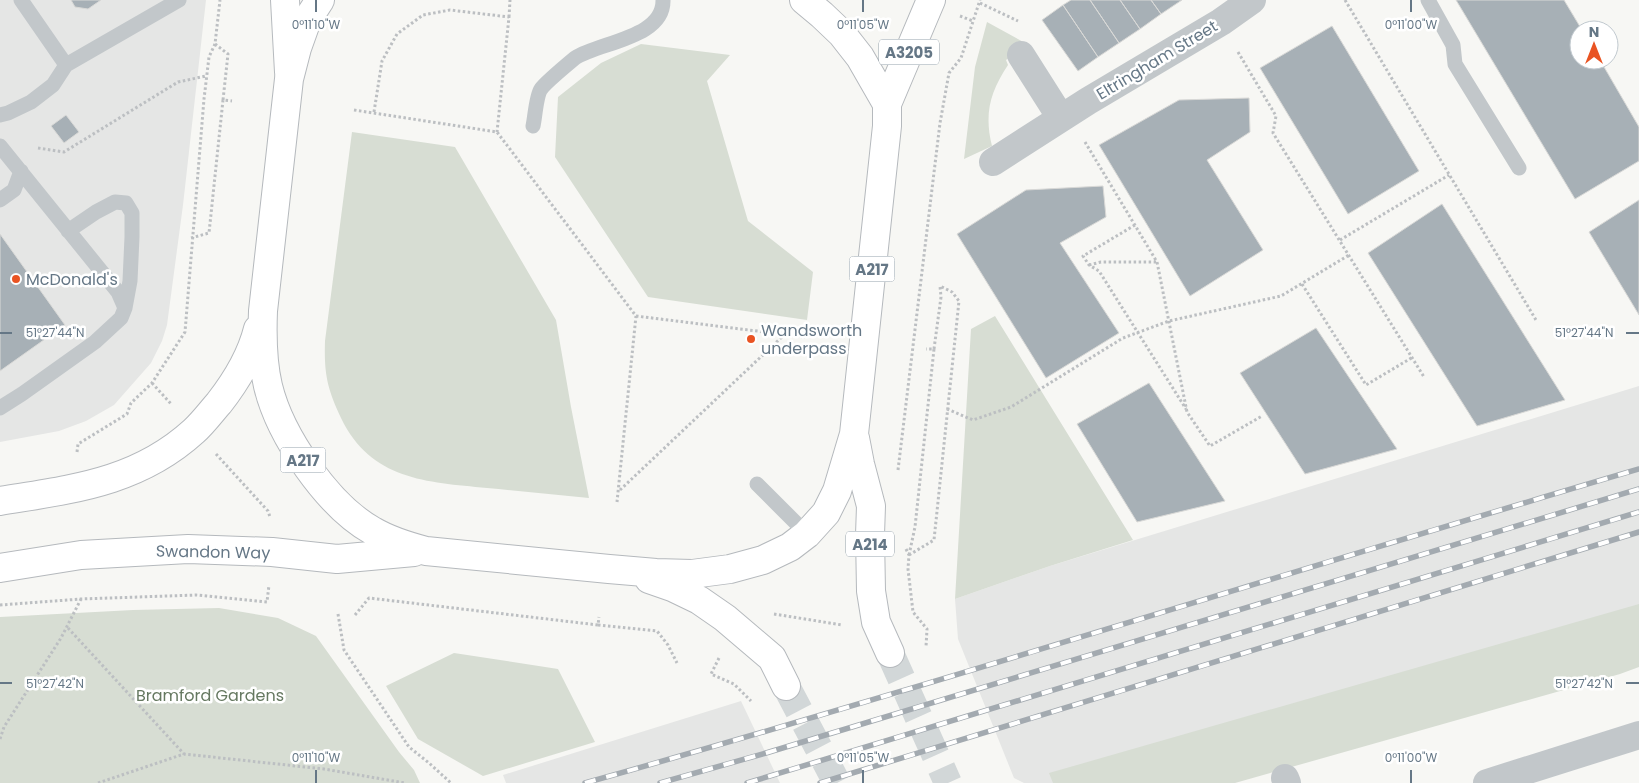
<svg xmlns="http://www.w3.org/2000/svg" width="1639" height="783" font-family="Poppins,sans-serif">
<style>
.built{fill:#e5e6e5}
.green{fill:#d7ddd3}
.building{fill:#a7b0b6;stroke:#d9d9d7}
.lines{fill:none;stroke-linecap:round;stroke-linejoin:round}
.trunk-tunnel{stroke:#d2d7d8;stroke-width:28;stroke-dasharray:28 14;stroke-linecap:butt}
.primary-casing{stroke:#b6babe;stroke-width:30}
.trunk-casing{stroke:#b5b9bd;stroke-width:30}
.path{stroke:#bcbfc2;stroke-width:3;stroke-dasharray:2.5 2.5;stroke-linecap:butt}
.service{stroke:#c2c7ca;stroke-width:15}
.minor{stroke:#c2c7ca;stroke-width:28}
.primary{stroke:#fff;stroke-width:28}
.trunk{stroke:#fff;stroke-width:28}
.rail-casing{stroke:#a3aab0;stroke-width:5.5}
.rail{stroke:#fff;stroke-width:4;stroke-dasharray:11;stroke-linecap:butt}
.ticks{fill:none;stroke:#657786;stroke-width:2}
.poi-dot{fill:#e95322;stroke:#fff;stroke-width:2}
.labels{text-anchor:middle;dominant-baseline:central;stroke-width:5;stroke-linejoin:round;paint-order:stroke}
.shield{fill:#fff;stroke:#93a0aa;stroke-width:1}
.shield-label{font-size:15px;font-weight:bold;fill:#657786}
.street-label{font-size:16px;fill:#657786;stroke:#fff}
.poi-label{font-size:16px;fill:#657786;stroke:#fff;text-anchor:start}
.park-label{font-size:16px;fill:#657860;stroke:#fff}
.ticks-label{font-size:12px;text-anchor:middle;fill:#657786;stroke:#fff;stroke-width:5;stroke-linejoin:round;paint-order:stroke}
</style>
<rect width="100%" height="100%" fill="#f7f7f4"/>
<path class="built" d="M0 0H206L183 205 167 325 162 341 151 363 114 405 86 421 59 431 0 442Z
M1639 386V635L1179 783H1024L1014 778 958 639 955 599 1050 566Z
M741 701 780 783H506L503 775Z"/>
<path class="green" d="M987 22 1027 44 1006 60 1008 65C990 92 984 114 992 146L964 159 975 67Z
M641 44 730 55 707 81 748 221 813 272 807 320 648 297 555 157 558 97 601 63Z
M352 132 455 147 556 320 571 407 589 498C555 495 521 491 487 488 426 482 371 480 341 418 327 388 324 374 325 341Z
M995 316 1133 540 1050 566 955 599 971 329Z
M1639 604V667L1620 674 1235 783H1053L1049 773Z
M219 608 278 618 316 636 399 752 414 770 420 783H0V617L133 610Z
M454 653 558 669 595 742 483 776 418 739 386 686Z"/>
<path class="building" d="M71 0H101L88 9 75 7Z
M1071 0H1090L1119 43 1098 57 1063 5Z
M1090 0H1120L1140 29 1119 43Z
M1120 0H1151L1161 14 1140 29Z
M1151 0H1182L1161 14Z
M1456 0H1564L1582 30H1579V60H1600L1639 127V161L1575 199Z
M1063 5 1098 57 1078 71 1042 20Z
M1332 26 1419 171 1348 214 1260 68Z
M1249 98 1250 132 1207 160 1263 250 1190 296 1099 145 1179 100Z
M66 115 79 132 64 143 51 126Z
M1103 186 1106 217 1060 243 1119 333 1046 378 957 234 1026 190Z
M1639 200V315L1589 232Z
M1442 204 1565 400 1477 426 1368 253Z
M0 234 65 325 0 371Z
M1316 328 1397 449 1305 474 1240 373Z
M1149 383 1225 501 1137 522 1077 424Z"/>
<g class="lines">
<path class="trunk-tunnel" d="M890 653 948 783
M786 686 837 783"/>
<g class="primary-casing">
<path id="primary" d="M285 0 289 72"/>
</g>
<g class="trunk-casing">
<path id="trunk" d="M320 0 307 20 297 48 289 79 263 311C262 336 262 361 268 386 280 436 328 506 373 531 390 541 407 546 426 551L609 569 656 573 692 574 730 569 763 560 790 547 807 534 826 513 837 491 854 434 887 126V104L860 57 842 34 822 15 804 0
M887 104 931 0
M855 438 860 464 871 506 870 535 871 591 876 622 890 653
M0 501C72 489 137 483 194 431 203 423 211 412 219 403 237 380 251 357 258 329
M0 568 81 555 188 549 272 552 337 559 414 552
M649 579 672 587 699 600 725 618 772 658 786 686"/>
</g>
<path class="path" d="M1345 0 1536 320
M980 3 1018 21
M960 16 973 21
M509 17 510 0
M215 44 228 54 223 100
M1238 52 1276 116 1273 133 1424 377
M354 110 497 132 636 316 617 502
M374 112 382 61 397 34 423 15 450 10 509 17 497 132
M1085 142 1157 262 1187 412 1210 446 1262 416
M38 148 64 152 178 82 206 76
M1135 225 1083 256 1089 265 1099 271 1186 409
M191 238 209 233 223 100 232 101
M1340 240 1449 175
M1089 265 1101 262H1157
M1302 284 1366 385 1413 357
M636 316 805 337
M934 349 941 297 940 286
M152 383 172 405
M947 409 973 420 1011 407 1123 338 1169 321 1281 296 1349 255
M77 452 78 444 127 414 131 403 152 383 185 332 204 99 209 57 215 44 220 0
M216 454 268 511 270 517
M898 470 940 123 949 73 961 58 980 0
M620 490 784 335
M906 549 909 555 908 569 913 612 927 629 926 647
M909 555 934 540 959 301 952 292 940 286
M909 555 915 527 934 349H926
M0 605 81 599 196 595 267 602 269 585
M338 614 344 650 409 747 429 763 451 783
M774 614 842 625
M355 615 369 598 598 625 599 617
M598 625 657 631 668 645 677 663
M68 628 184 754
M719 658 711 674 734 684 751 701
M0 739 4 727 61 638 81 599
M98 783 184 754 324 769 405 783"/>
<path class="service" d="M21 0 66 65
M1428 0 1453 45 1455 64 1519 168
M0 115 8 113 31 102 53 85 66 65 179 0
M533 126C535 118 536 96 541 89 545 83 569 63 575 58 600 42 664 38 663 0
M0 146 118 292 125 308 121 318 95 342 22 394 0 408
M0 200 14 190 21 171
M68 231 96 212 115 202 126 203 132 213V237L130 281 125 308
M757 484 807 534"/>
<path class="minor" d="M1021 55 1061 118
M993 162 1088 101 1221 22 1252 0
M1285 778 1287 783
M1487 783 1639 735"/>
<use href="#primary" class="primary"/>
<use href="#trunk" class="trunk"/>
<g class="rail-casing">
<path id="rail" d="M585 783C938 684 1287 572 1639 469
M660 783 766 753 1639 489
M747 783 1639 512
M820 783 1639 532"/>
</g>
<use href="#rail" class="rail"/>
</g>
<path class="ticks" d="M316 0V12M863 0V12M1411 0V12M0 333H12M1626 333H1639M0 683H12M1626 683H1639M316 770V783M863 770V783M1411 770V783"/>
<g class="poi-dot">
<circle cx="16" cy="279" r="5"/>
<circle cx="751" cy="339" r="5"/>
</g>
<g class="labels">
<g class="shield">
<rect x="879" y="39.5" width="60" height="25" rx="4"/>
<rect x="849.5" y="256.5" width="45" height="25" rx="4"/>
<rect x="280.5" y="447.5" width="45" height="25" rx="4"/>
<rect x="846" y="531.5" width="48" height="25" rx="4"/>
</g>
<g class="shield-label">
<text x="909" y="52">A3205</text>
<text x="872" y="269">A217</text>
<text x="303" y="460">A217</text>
<text x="870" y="544">A214</text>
</g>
<g class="street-label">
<text transform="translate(1157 60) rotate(-31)">Eltringham Street</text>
<text transform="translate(213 552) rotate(1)">Swandon Way</text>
</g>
<g class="poi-label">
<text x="26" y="279">McDonald's</text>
<text x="761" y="330">Wandsworth<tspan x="761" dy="18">underpass</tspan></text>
</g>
<g class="park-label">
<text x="210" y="695">Bramford Gardens</text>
</g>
</g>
<g class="ticks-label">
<text x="316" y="29">0°11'10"W</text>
<text x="863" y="29">0°11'05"W</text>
<text x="1411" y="29">0°11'00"W</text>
<text x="55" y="337">51°27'44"N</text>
<text x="1584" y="337">51°27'44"N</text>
<text x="55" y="688">51°27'42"N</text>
<text x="1584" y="688">51°27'42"N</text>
<text x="316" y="762">0°11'10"W</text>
<text x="863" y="762">0°11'05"W</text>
<text x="1411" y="762">0°11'00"W</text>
</g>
<g transform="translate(1594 45)"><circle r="24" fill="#ffffff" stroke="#c1c9cf"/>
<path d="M0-4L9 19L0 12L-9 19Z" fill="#e95322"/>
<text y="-8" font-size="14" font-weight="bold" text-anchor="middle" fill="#657786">N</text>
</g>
</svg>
